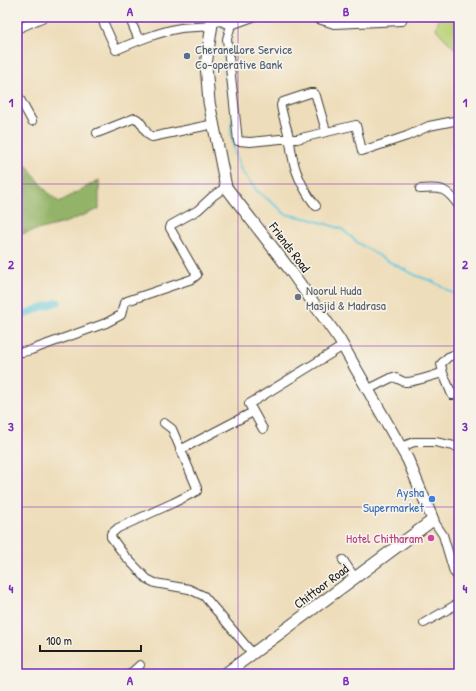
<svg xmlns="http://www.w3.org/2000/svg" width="476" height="691" font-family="'Patrick Hand',sans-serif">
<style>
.green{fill:#bad277;stroke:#6b774a}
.forest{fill:#93b468;stroke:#586842}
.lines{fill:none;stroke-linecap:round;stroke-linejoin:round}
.stream{stroke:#5fc8db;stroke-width:2}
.canal{stroke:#5fc8db;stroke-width:7}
.street-casing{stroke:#3c3934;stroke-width:10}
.secondary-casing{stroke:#3c3934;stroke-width:13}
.street{stroke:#fff;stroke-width:8}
.secondary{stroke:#fff;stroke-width:11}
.grid{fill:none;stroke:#7b2cbf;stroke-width:1;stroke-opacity:0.55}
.service-dot{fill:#5c6f8a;stroke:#f7f3e8;stroke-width:1.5}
.worship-dot{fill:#6b7280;stroke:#f7f3e8;stroke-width:1.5}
.shop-dot{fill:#3f7fe0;stroke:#f7f3e8;stroke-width:1.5}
.hotel-dot{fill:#d1479c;stroke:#f7f3e8;stroke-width:1.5}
.labels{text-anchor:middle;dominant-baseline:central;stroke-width:3.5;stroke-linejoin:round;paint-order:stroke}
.service-label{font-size:13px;fill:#4e5e75;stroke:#f7f3e8;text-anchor:start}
.street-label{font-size:13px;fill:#1c1c1c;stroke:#f7f3e8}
.worship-label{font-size:13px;fill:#5b616d;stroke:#f7f3e8;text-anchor:start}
.shop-label{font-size:13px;fill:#366cbe;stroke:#f7f3e8;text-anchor:end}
.hotel-label{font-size:13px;fill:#b23c85;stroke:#f7f3e8;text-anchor:end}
.neatline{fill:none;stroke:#7b2cbf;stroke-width:1.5}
.grid-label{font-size:13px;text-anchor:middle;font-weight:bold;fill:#7b2cbf}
</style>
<rect width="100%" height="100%" fill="#f7f3e8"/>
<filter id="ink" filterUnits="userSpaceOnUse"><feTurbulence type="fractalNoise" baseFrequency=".025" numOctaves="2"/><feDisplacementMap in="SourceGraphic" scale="8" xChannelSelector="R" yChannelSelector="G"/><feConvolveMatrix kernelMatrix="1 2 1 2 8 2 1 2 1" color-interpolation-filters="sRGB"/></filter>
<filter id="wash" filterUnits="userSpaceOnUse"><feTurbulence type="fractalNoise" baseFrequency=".012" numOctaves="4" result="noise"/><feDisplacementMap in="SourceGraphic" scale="16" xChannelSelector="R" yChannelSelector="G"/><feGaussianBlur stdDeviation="0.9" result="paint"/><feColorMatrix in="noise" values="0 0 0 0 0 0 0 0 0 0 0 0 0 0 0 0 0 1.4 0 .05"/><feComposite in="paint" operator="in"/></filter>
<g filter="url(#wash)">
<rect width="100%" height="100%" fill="#eeddba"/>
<path class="green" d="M439 17H459V47L454 48 436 29Z"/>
<path class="forest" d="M17 156 29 168 48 193 59 202 99 180V209L64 223 17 235Z"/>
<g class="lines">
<path class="stream" d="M224 37V25
M225 59 226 81 230 98
M232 120 231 133 234 150 241 170 257 191 279 208 285 214 310 219 342 229 358 243 386 260 417 276 432 281 459 297"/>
<path class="canal" d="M17 318 37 309 58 302
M17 377 19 383 20 399"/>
</g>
</g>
<g filter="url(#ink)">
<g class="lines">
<g class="street-casing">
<path id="street" d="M101 17 116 50C137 41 158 32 181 28 191 27 202 27 212 26
M129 17 139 40
M312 17 334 24 402 21V17
M212 23 220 21 231 25 227 39 238 141 250 142 280 139H297L356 125 362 151 407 136 429 126 459 120
M231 25 253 17
M17 29 44 17
M17 94 32 121
M97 133 135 118C144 121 143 133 152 137L214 124
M420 189C442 187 446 188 459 206
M316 206C306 194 296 175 293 159 291 152 291 145 289 138 287 126 282 116 281 105L283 102 310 93H314L316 96 326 131
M17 352H23L31 350 106 323 121 315 124 303 127 301 192 279 197 275 170 228 171 225 198 210 213 196 226 187
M443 373 452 395 459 394
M367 390 393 377C397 378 401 381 405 382 413 383 433 375 443 373L441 364 448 357 459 353
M164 423 172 429 197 488V491L173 503 118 528 111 534V537L125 556 147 579 155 583 189 589 204 596 253 654
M263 429 249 404 343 346
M401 447 414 442H435L459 447
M180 450 253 412
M433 520 443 535 454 572 459 578
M343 560 355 578
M424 623 459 603
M130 674 140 665"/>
</g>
<g class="secondary-casing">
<path id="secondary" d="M213 17 206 65 209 102 226 187 290 270 339 339 408 460 433 520 225 674"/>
</g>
<use href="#street" class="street"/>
<use href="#secondary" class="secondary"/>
</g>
</g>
<path class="grid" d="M238 17V674M17 184H459M17 346H459M17 507H459"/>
<circle class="service-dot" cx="187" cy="56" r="4"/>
<circle class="worship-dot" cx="298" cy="297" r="4"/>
<circle class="shop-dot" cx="432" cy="499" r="4"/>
<circle class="hotel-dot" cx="431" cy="538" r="4"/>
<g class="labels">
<g class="service-label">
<text x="195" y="49">Cheranellore Service<tspan x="195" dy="15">Co-operative Bank</tspan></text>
</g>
<g class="street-label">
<text transform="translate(290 247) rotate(53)">Friends Road</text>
<text transform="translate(321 586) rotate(-37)">Chittoor Road</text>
</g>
<g class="worship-label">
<text x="306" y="290">Noorul Huda<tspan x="306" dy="15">Masjid &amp; Madrasa</tspan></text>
</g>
<g class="shop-label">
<text x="424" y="492">Aysha<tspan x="424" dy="15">Supermarket</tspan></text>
</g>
<g class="hotel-label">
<text x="423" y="538">Hotel Chitharam</text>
</g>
</g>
<rect width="476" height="691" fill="none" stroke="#f7f3e8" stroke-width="44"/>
<path d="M40 645v6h101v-6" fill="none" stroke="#1c1c1c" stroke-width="2"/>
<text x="46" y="645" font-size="12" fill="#1c1c1c" stroke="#f7f3e8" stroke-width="3" paint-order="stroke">100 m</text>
<rect x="22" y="22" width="432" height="647" class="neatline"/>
<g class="grid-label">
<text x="130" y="16">A</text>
<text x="346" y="16">B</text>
<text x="11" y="107">1</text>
<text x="465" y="107">1</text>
<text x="11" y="269">2</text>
<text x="465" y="269">2</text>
<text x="11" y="431">3</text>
<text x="465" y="431">3</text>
<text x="11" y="593">4</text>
<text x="465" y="593">4</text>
<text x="130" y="685">A</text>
<text x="346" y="685">B</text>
</g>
</svg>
